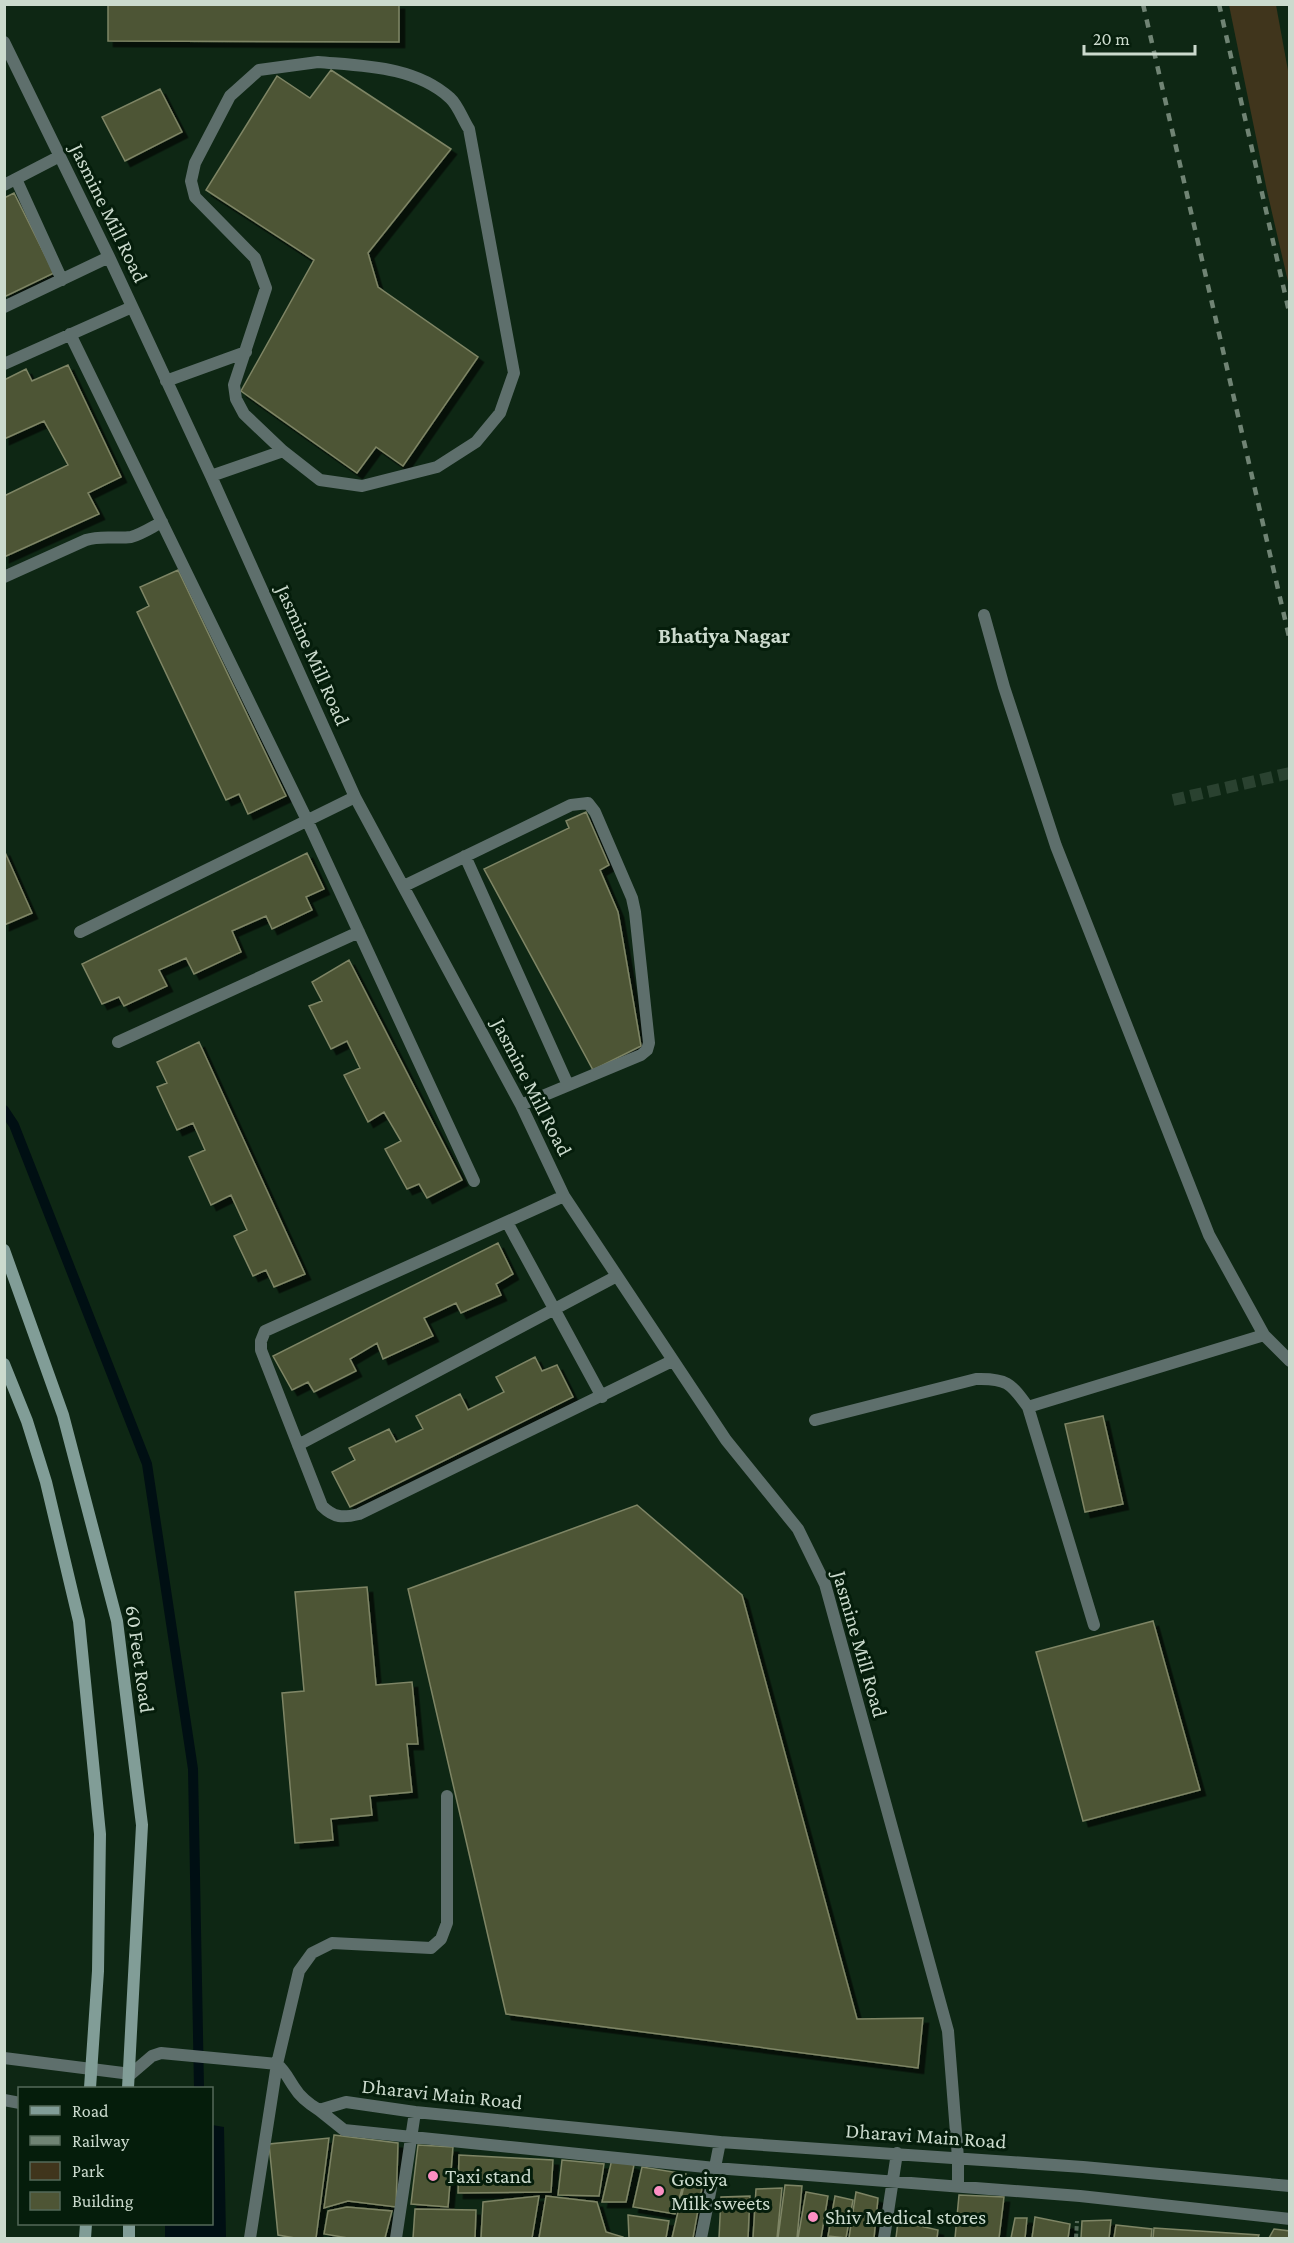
<svg xmlns="http://www.w3.org/2000/svg" width="1294" height="2243" font-family="'Crimson Pro',serif">
<style>
.green{fill:#40351c}
.water{fill:#000f13}
.lines{fill:none;stroke-linecap:round;stroke-linejoin:round}
.stream{stroke:#000f13;stroke-width:10}
.building{fill:#4e5535;stroke:#7e8565;stroke-width:1.5;filter:url(#shadow)}
.street-tunnel{stroke:#2a4230;stroke-width:12;stroke-dasharray:12 6;stroke-linecap:butt}
.path{stroke:#546958;stroke-width:4;stroke-dasharray:4.5 3;stroke-linecap:butt}
.lane{stroke:#5e6f6c;stroke-width:12}
.street{stroke:#5e6f6c;stroke-width:12}
.secondary{stroke:#819d97;stroke-width:12}
.rail{stroke:#708474;stroke-width:4.5;stroke-dasharray:8 8;stroke-linecap:butt}
.poi-dot{fill:#fc8fc3;stroke:#051d0b;stroke-width:2}
.labels{text-anchor:middle;dominant-baseline:central;stroke-width:6;stroke-linejoin:round;paint-order:stroke}
.street-label{font-size:21px;fill:#cbdacd;stroke:#051d0b}
.poi-label{font-size:21px;fill:#cbdacd;stroke:#051d0b;text-anchor:start}
.neighbourhood-label{font-size:22px;font-weight:bold;fill:#cbdacd;stroke:#051d0b}
</style>
<defs>
<filter id="shadow"><feDropShadow dx="5.5" dy="5.5" stdDeviation="0" flood-color="#0009"/></filter>
</defs>
<rect width="100%" height="100%" fill="#0e2714"/>
<path class="green" d="M1229 5H1276L1289 76V286L1267 191Z"/>
<path class="water" d="M212 2125 224 2127 226 2238H165V2224H212Z"/>
<g class="lines">
<path class="stream" d="M4 1110 14 1125 147 1464 193 1769 199 2088"/>
</g>
<path class="building" d="M108 4H399V42L108 41Z
M331 70 451 149 368 253 378 287 478 357 403 466 376 447 357 473 241 391 314 260 206 190 277 76 310 98Z
M160 89 182 132 125 161 102 117Z
M14 193 54 273 4 297V198Z
M68 365 121 477 88 493 99 514 4 557V496L68 465 44 421 4 439V380L26 369 32 381Z
M178 570 286 796 248 814 239 794 226 800 137 612 149 606 140 587Z
M586 812 609 865 600 870 618 912 641 1046 593 1070 484 869 569 828 566 821Z
M4 850 32 913 4 925Z
M307 853 324 889 306 897 312 910 272 929 266 916 232 931 241 952 194 974 186 958 159 970 167 986 124 1006 119 997 102 1004 82 964Z
M349 960 462 1180 427 1198 419 1184 407 1189 385 1149 401 1141 384 1112 368 1122 344 1075 360 1068 347 1041 331 1049 309 1006 322 1001 312 982Z
M199 1042 305 1274 274 1287 266 1270 253 1276 234 1236 247 1230 231 1195 211 1205 189 1157 205 1150 193 1123 177 1130 157 1087 167 1083 157 1062Z
M498 1243 513 1274 496 1284 501 1295 461 1313 456 1303 424 1318 433 1336 383 1359 377 1343 350 1359 356 1371 314 1392 308 1382 292 1390 273 1356Z
M535 1357 542 1371 557 1365 573 1397 350 1507 332 1472 355 1460 349 1448 389 1429 396 1442 423 1429 416 1416 460 1394 468 1410 504 1392 496 1377Z
M1103 1416 1123 1504 1085 1512 1065 1424Z
M637 1505 742 1595 857 2019 923 2018 918 2068 506 2014 408 1589Z
M367 1587 376 1685 412 1682 418 1744H407L412 1792 370 1796 372 1815 331 1819 333 1840 295 1843 282 1693 304 1691 295 1592Z
M1153 1621 1200 1790 1083 1821 1036 1652Z
M334 2135 398 2143 396 2207 348 2201 324 2208Z
M329 2138 316 2238H295L278 2235 269 2144Z
M418 2145 453 2147 448 2207 411 2204Z
M459 2155 553 2160 551 2192 458 2193Z
M612 2159 634 2165 626 2202H602Z
M562 2160 604 2164 599 2196 558 2195Z
M642 2167 686 2174 675 2214 633 2207Z
M685 2181 703 2182 693 2238H672Z
M785 2185 802 2186 797 2238H778Z
M782 2188 777 2238H753L756 2189Z
M806 2192 828 2196 821 2238H798Z
M856 2192 878 2198 874 2238H849Z
M959 2195 1004 2197 999 2238H955Z
M539 2196 532 2238H481L483 2202Z
M546 2196 597 2202 606 2232 623 2237V2238H539Z
M750 2196 748 2238H719L721 2197Z
M835 2196 853 2200 846 2238 828 2236Z
M347 2207 392 2211 385 2238H348L324 2234 328 2211Z
M415 2209 476 2210 475 2238H413Z
M628 2215 669 2221 666 2238H629Z
M1035 2217 1070 2224 1068 2238H1032Z
M1015 2218H1027L1025 2238H1011Z
M1111 2220 1109 2238H1081L1082 2221Z
M898 2221 938 2230 937 2238H896Z
M1116 2225 1152 2229 1151 2238H1114Z
M1154 2228 1259 2235 1258 2238H1153Z
M1274 2229 1290 2231V2238H1269Z"/>
<g class="lines">
<path class="street-tunnel" d="M1173 800 1290 773"/>
<path class="path" d="M1076 2238 1077 2221"/>
<path class="lane" d="M984 615 1004 687 1056 846 1209 1235 1264 1335 1290 1361
M1028 1407 1264 1335
M815 1420 976 1379C1006 1378 1011 1383 1028 1407L1094 1625"/>
<path class="street" d="M4 42 109 257 211 476 355 797 521 1105 564 1196 726 1440 798 1529 825 1584 948 2031 958 2158V2186
M318 62C363 66 415 66 450 98 458 105 463 120 469 129L514 373 500 413 476 442 437 467 362 486 320 480 283 451 244 414 236 399 234 385 266 288 255 258 195 197 191 181 195 163 230 96 259 70Z
M16 179 62 280
M4 185 60 156
M4 307 109 257
M70 334 307 820 474 1181
M4 364 132 307
M166 381 246 352
M211 476 283 451
M4 577 86 540C101 535 115 539 131 537 142 534 152 527 162 522
M465 856 568 1085
M404 886 571 805 588 803 595 812 632 898 635 912 649 1043 647 1050 641 1055 521 1105
M80 932 355 797
M118 1042 359 932
M564 1196 265 1331 261 1341V1350L322 1506C334 1518 343 1518 359 1514L672 1361
M507 1222 602 1397
M298 1445 617 1276
M4 2058 131 2074 152 2056 161 2053 277 2064
M277 2064C285 2071 288 2078 294 2087 300 2097 309 2104 319 2110
M4 2100 20 2103
M1290 2186 1083 2167 720 2142 415 2112 346 2102 319 2110 344 2130 715 2168 1080 2196 1290 2219
M250 2238 277 2064 299 1971 312 1953 332 1943 431 1948 441 1939 447 1923V1796
M396 2238 415 2112
M701 2238 720 2142
M884 2238 897 2153"/>
<path class="secondary" d="M4 1250 63 1415 117 1621 142 1825 128 2088
M4 1364 27 1421 46 1482 79 1621 100 1834 98 1971 90 2088
M129 2224V2238
M85 2238 86 2224"/>
<path class="rail" d="M1143 4 1290 641
M1219 4 1290 316"/>
</g>
<g class="poi-dot">
<circle cx="433" cy="2176" r="6"/>
<circle cx="659" cy="2191" r="6"/>
<circle cx="813" cy="2217" r="6"/>
</g>
<g class="labels">
<g class="street-label">
<text transform="translate(109 213) rotate(64)">Jasmine Mill Road</text>
<text transform="translate(313 655) rotate(66)">Jasmine Mill Road</text>
<text transform="translate(532 1087) rotate(63)">Jasmine Mill Road</text>
<text transform="translate(860 1644) rotate(74)">Jasmine Mill Road</text>
<text transform="translate(140 1659) rotate(82)">60 Feet Road</text>
<text transform="translate(442 2094) rotate(6)">Dharavi Main Road</text>
<text transform="translate(926 2136) rotate(4)">Dharavi Main Road</text>
</g>
<g class="poi-label">
<text x="445" y="2176">Taxi stand</text>
<text x="671" y="2179">Gosiya<tspan x="671" dy="24">Milk sweets</tspan></text>
<text x="825" y="2217">Shiv Medical stores</text>
</g>
<g class="neighbourhood-label">
<text x="724" y="635">Bhatiya Nagar</text>
</g>
</g>
<rect width="1294" height="2243" fill="none" stroke="#cbdacd" stroke-width="12"/>
<rect x="18" y="2087" width="195" height="138" fill="#051d0b" stroke="#546959" stroke-width="1.5"/>
<rect x="30" y="2106" width="30" height="9" fill="#819d97" stroke="#546959" stroke-width="1.5"/>
<text x="72" y="2117" font-size="18" fill="#cbdacd">Road</text>
<rect x="30" y="2136" width="30" height="9" fill="#708474" stroke="#546959" stroke-width="1.5"/>
<text x="72" y="2147" font-size="18" fill="#cbdacd">Railway</text>
<rect x="30" y="2162" width="30" height="18" fill="#40351c" stroke="#546959" stroke-width="1.5"/>
<text x="72" y="2177" font-size="18" fill="#cbdacd">Park</text>
<rect x="30" y="2192" width="30" height="18" fill="#4e5535" stroke="#546959" stroke-width="1.5"/>
<text x="72" y="2207" font-size="18" fill="#cbdacd">Building</text>
<path d="M1084 45v9h111v-9" fill="none" stroke="#cbdacd" stroke-width="3"/>
<text x="1093" y="45" font-size="18" fill="#cbdacd" stroke="#051d0b" stroke-width="4.5" paint-order="stroke">20 m</text>
</svg>
